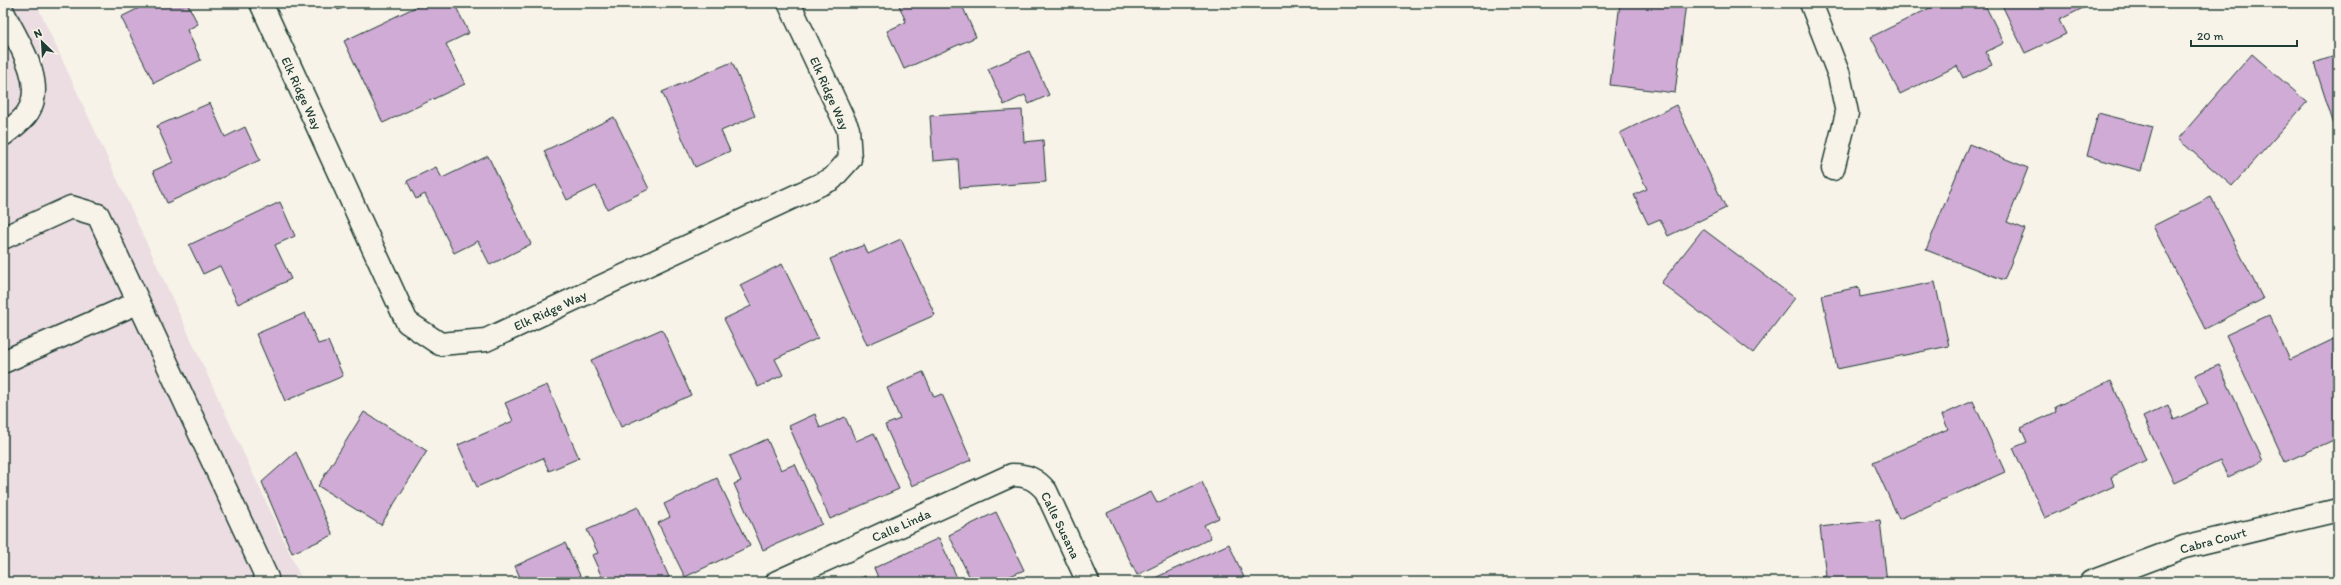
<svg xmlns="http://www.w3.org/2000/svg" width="2341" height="585" viewBox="0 0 2341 585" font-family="Itim,sans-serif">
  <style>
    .built { fill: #ebdde2 }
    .building { fill: #cfabd5; stroke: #1f3d34 }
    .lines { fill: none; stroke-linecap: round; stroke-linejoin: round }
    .minor-casing { stroke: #1f3d34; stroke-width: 25 }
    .minor { stroke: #f7f3e8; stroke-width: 22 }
    .labels { text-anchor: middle; stroke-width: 4; stroke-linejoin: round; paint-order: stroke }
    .street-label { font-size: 13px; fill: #1f3d34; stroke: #f7f3e8 }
  </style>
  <rect width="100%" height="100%" fill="#f7f3e8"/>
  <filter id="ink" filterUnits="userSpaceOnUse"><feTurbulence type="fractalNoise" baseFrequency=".025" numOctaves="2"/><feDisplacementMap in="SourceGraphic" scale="8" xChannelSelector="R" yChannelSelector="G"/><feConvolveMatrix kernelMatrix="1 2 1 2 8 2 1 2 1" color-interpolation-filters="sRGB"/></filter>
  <g filter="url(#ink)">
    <path class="built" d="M 3,3 L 36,3 L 303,582 L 3,582 Z"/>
    <g class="building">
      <path d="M 149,3 L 187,3 L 198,24 L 187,30 L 201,60 L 154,83 L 121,17 Z"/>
      <path d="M 335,3 L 354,3 L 338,10 Z"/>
      <path d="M 424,3 L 454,3 L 469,33 L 446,44 L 465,84 L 383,123 L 344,41 Z"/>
      <path d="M 898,3 L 961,3 L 976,37 L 904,69 L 887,31 L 906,22 Z"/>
      <path d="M 1620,3 L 1686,3 L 1675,93 L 1610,85 Z"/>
      <path d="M 1940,3 L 1984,3 L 2004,43 L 1986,52 L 1992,65 L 1963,78 L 1957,66 L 1900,94 L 1871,37 Z"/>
      <path d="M 2001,3 L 2093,3 L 2059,20 L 2066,34 L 2025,53 Z"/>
      <path d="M 1029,51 L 1049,95 L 1029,104 L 1025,95 L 1004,105 L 988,69 Z"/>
      <path d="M 2252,54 L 2307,102 L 2232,186 L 2178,139 Z"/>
      <path d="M 2338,55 L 2338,124 L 2334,125 L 2314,63 Z"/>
      <path d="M 732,62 L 755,116 L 721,131 L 730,151 L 695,167 L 662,92 Z"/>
      <path d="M 210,103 L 225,137 L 245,127 L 260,160 L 167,203 L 153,171 L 173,162 L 157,126 Z"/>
      <path d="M 1676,105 L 1726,208 L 1668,236 L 1660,219 L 1648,224 L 1634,195 L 1647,189 L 1620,133 Z"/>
      <path d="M 1022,110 L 1024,142 L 1043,140 L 1046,182 L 960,188 L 958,159 L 933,161 L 930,116 Z"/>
      <path d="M 2098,113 L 2153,127 L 2141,171 L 2087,156 Z"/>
      <path d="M 614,117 L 649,189 L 607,209 L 596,186 L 567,200 L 544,151 Z"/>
      <path d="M 1969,144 L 2028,168 L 2007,222 L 2025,229 L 2004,280 L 1926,250 Z"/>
      <path d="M 488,156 L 531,244 L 490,265 L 478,241 L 454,253 L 425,194 L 416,199 L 407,181 L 436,167 L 442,178 Z"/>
      <path d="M 2211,197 L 2263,299 L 2205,329 L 2153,226 Z"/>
      <path d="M 280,202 L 295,236 L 275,245 L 291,279 L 238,304 L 220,266 L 203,274 L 189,245 Z"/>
      <path d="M 1703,229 L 1795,298 L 1753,353 L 1661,283 Z"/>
      <path d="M 901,239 L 935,315 L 867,345 L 830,259 L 864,245 L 868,254 Z"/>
      <path d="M 782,264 L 818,338 L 775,359 L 783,375 L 758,387 L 724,319 L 751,306 L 740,285 Z"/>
      <path d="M 1935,282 L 1949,346 L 1837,369 L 1822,295 L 1859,287 L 1860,297 Z"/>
      <path d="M 305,313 L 318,344 L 328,341 L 343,376 L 285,401 L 256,334 Z"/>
      <path d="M 2269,315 L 2290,360 L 2338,337 L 2338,438 L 2285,462 L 2226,335 Z"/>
      <path d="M 662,329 L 691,395 L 621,427 L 591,360 Z"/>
      <path d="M 2219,365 L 2263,461 L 2228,477 L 2220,461 L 2174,483 L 2143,417 L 2168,405 L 2174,420 L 2208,404 L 2195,375 Z"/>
      <path d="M 923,372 L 934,397 L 942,394 L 971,460 L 912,486 L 885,425 L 900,419 L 887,388 Z"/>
      <path d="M 2111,381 L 2146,460 L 2111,477 L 2114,486 L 2045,518 L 2013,448 L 2027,442 L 2021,428 L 2056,412 L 2055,407 Z"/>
      <path d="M 547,385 L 579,458 L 549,471 L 543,458 L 477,487 L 458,445 L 513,421 L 505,403 Z"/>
      <path d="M 1973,401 L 2005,472 L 1899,519 L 1873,462 L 1948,429 L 1942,415 Z"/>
      <path d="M 364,412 L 427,451 L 381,525 L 318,486 Z"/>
      <path d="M 815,414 L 820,428 L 845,417 L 856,441 L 874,433 L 899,489 L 830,519 L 789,426 Z"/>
      <path d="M 767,439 L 781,470 L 795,464 L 822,524 L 763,550 L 734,484 L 741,481 L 730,456 Z"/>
      <path d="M 296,452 L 333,535 L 292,553 L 262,482 Z"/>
      <path d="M 717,478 L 750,546 L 685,577 L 658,523 L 670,517 L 664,504 Z"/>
      <path d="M 1202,482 L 1219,518 L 1204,525 L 1211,538 L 1137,575 L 1107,513 L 1151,492 L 1157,503 Z"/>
      <path d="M 638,507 L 669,577 L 658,582 L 604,582 L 592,555 L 598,553 L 587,530 Z"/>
      <path d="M 996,512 L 1024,570 L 1008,577 L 1011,582 L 972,582 L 949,535 Z"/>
      <path d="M 1880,520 L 1887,582 L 1802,582 L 1801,579 L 1826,576 L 1820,527 Z"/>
      <path d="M 939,538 L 959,582 L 880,582 L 874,568 Z"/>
      <path d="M 565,543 L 583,582 L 522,582 L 515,566 Z"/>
      <path d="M 1229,544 L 1246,582 L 1146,582 Z"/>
      <path d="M 865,576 L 868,582 L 853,582 Z"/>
    </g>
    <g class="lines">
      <defs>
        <g id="minor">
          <path d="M 261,3 L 407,322 L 440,344 L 486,340 L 832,179 L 850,159 L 848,129 L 789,3"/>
          <path d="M 1811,3 L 1839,75 L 1847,113 L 1833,169"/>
          <path d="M 3,12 C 16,39 47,82 28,112 C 23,121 10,129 3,135"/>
          <path d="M 3,238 L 71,207 L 98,215 L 267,578 L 267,582"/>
          <path d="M 3,362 L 137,303"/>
          <path d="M 777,582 L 1012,475 C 1027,475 1036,479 1046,491 L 1088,582"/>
          <path d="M 2091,582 L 2184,547 L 2338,510"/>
        </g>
      </defs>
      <use href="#minor" class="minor-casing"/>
      <use href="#minor" class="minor"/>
    </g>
  </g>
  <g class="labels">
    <g class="street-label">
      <text transform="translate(302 93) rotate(65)" y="5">Elk Ridge Way</text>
      <text transform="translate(830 93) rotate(66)" y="5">Elk Ridge Way</text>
      <text transform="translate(550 310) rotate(-25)" y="5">Elk Ridge Way</text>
      <text transform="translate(901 525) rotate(-24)" y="5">Calle Linda</text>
      <text transform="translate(1061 525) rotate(64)" y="5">Calle Susana</text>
      <text transform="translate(2213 540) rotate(-15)" y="5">Cabra Court</text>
    </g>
  </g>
  <rect width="2341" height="585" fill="none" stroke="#f7f3e8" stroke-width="16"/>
  <rect x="8" y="8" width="2325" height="569" fill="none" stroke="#1f3d34" stroke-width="1.5" filter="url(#ink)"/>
  <g transform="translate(42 42) rotate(335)" stroke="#f7f3e8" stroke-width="3" paint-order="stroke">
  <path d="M0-3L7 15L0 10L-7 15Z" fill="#1f3d34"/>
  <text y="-6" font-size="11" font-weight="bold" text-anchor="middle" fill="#1f3d34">N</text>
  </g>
  <path d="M2191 40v6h106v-6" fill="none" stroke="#1f3d34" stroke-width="2"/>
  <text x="2197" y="40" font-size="12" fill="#1f3d34" stroke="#f7f3e8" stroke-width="3" paint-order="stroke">20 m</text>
</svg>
